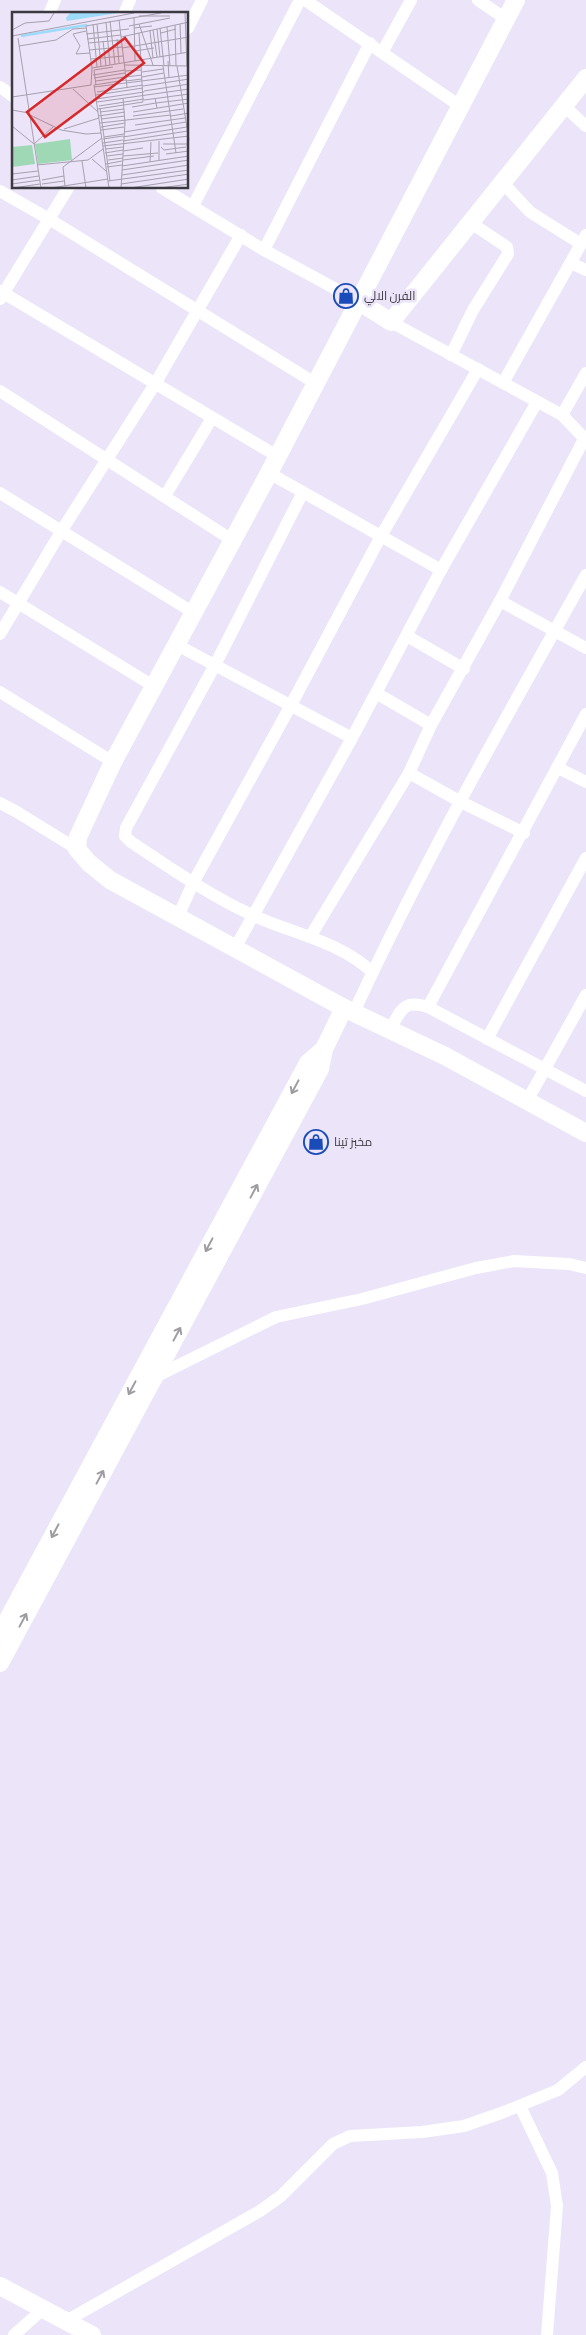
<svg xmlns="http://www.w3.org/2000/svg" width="586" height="2335" viewBox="0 0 586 2335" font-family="Literata,Cairo,serif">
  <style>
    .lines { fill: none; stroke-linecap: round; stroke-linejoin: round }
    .street { stroke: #fff; stroke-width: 12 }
    .secondary { stroke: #fff; stroke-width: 18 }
    .oneway { stroke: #9e9ca0 }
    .labels { text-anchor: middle; stroke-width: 5; stroke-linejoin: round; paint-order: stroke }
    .poi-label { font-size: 12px; fill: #3c3941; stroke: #ece4f9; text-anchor: start }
    .inset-river { fill: none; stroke: #9edafa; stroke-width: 2.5 }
    .inset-road { fill: none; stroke: #a6a0af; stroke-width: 1 }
    .view { fill: #d62828; fill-opacity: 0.15; stroke: #d62828; stroke-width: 2.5 }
    .inset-edge { fill: none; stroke: #3c3941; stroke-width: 2.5 }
  </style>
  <rect width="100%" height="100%" fill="#ece4f9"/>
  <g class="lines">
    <g class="street">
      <path d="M 305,0 L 460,106"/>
      <path d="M 478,0 L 506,19"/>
      <path d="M 49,14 L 55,0"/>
      <path d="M 124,14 L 130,0"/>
      <path d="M 188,28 L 202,0"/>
      <path d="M 383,51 L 411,0"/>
      <path d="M 0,87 L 14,97"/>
      <path d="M 564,106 L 586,126"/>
      <path d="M 503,183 L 530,212 L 581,244"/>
      <path d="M 162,188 L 264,250 L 358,301"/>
      <path d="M 0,191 L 49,219 L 315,383"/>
      <path d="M 193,206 L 300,0"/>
      <path d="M 264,250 L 370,43"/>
      <path d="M 571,263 L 586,270"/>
      <path d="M 0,291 L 277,456"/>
      <path d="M 0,299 L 68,188"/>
      <path d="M 391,322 L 562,415 L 586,440"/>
      <path d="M 451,355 L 473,310 L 508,254 L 507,247 L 471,223"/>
      <path d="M 503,383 L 586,235"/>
      <path d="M 0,391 L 232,540"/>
      <path d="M 562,415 L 586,373"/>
      <path d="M 269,473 L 441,570"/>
      <path d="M 303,492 L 215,665 L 126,828 L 125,836 L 131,842 C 170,868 209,895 252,915 C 293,934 339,941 372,972"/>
      <path d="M 0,493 L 194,613"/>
      <path d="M 165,496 L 212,418"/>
      <path d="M 0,592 L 155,687"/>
      <path d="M 500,601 L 586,648"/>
      <path d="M 0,634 L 62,530 L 155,384 L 241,235"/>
      <path d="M 407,636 L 464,669"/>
      <path d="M 177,645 L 352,738"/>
      <path d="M 0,692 L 113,762"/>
      <path d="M 376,693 L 431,725"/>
      <path d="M 558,768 L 586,782"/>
      <path d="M 409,773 L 461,802 L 524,833"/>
      <path d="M 0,803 L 17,812 L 77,849"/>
      <path d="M 177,919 L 193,883 L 291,705 L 381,536 L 478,369"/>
      <path d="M 310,937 L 409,773 L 431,725 L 500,601 L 584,439"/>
      <path d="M 234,950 L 352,738 L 441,570 L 537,402"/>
      <path d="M 428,1007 L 586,714"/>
      <path d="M 354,1012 C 423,863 505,719 586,575"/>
      <path d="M 390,1029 C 402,1010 403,999 428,1007 L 586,1091"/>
      <path d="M 487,1039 L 586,858"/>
      <path d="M 527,1101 L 586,995"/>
      <path d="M 153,1378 L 276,1317 L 362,1299 L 476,1268 L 514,1261 L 569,1264 L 586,1268"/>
      <path d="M 520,2106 L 552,2173 L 557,2206 L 547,2335"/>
      <path d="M 66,2321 L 260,2211 L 281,2196 L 333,2144 L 350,2136 L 422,2132 L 464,2126 L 504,2112 L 558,2090 L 586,2067"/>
      <path d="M 14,2335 L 43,2309"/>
    </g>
    <g class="secondary">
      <path d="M 358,301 L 391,322 L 586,78"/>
      <path d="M 344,1008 L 445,1056 L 586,1133"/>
      <path d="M 0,1634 L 308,1063 L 324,1049"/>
      <path d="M 0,1663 L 320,1069 L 324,1049 L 344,1008 L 110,880 L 89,863 L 77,849 L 78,837 L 113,762 L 269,473 L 516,0"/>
      <path d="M 0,2286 L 92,2335"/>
    </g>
  </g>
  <defs><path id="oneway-shaft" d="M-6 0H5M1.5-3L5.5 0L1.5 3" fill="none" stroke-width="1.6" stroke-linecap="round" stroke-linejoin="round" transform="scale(1.25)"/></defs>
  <g class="oneway">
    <use href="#oneway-shaft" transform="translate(295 1087) rotate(118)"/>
    <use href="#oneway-shaft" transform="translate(254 1191) rotate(-62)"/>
    <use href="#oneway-shaft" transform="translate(209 1245) rotate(118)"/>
    <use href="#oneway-shaft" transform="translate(177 1334) rotate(-62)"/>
    <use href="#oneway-shaft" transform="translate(132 1388) rotate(118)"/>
    <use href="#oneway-shaft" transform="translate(100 1477) rotate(-62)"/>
    <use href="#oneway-shaft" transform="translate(55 1531) rotate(118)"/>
    <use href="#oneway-shaft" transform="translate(23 1620) rotate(-62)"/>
  </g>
  <defs>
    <symbol id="shop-ring" viewBox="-11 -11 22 22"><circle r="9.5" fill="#ece4f9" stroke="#1a4cb9" stroke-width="1.5"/><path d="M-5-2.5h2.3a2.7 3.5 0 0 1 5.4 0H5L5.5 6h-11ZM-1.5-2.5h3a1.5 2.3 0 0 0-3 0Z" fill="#1a4cb9"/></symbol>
  </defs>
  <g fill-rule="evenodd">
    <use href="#shop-ring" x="332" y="282" width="28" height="28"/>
    <use href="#shop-ring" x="302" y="1128" width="28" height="28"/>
  </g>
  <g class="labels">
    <g class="poi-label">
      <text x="364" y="300">الفرن الالي</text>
      <text x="334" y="1146">مخبز تينا</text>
    </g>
  </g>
  <g transform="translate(12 12)">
    <rect width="176" height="176" fill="#ece4f9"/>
    <path d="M 58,127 L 60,148 L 26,152 L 23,132 ZM 20,133 L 23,152 L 0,155 L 0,135 Z" fill="#9fd8b5"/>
    <path d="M 58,1 L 106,1 L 55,9 L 54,6 Z" fill="#9edafa"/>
    <path class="inset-river" d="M 9,24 L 75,13"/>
    <path class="inset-road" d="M 173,1 L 175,54M 127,4 L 158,4M 122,5 L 123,49M 107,8 L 115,75M 98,9 L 103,52M 94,10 L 98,53M 81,12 L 85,55M 85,12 L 89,54M 127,12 L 141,53M 168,12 L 169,41M 163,13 L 164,54M 117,14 L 158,6M 155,15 L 158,54M 122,16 L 140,14M 148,16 L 152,54M 145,17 L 148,45M 0,18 L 13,11 L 37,9 L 42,1M 141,18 L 145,45M 138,19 L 141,46M 127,21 L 129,48M 149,21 L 164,17M 74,22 L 117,17M 0,24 L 122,1M 109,25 L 177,10M 6,26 L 29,176M 75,27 L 109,23M 105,27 L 107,51M 91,29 L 94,54M 76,31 L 110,28M 7,34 L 44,28 L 61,17 L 74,16M 68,34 L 61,22 L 74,19M 68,34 L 64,42 L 78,41M 110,36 L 177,25M 77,38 L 110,35M 123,39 L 142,36M 79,47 L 111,44M 156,49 L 157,66M 112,53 L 177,54M 151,54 L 164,141M 165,54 L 177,128M 80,56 L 74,14 L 149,1M 113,59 L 129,58M 130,60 L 151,57M 81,63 L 113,58M 113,65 L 130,63M 130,65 L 152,61M 82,66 L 113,61M 84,69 L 113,65M 114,69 L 130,67M 79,73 L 80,56 L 177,40M 82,73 L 97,176M 82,73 L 114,68M 84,73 L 82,58 L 101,55M 131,74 L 177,67M 82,75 L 177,63M 61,77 L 86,100M 132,79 L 177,72M 85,80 L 131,73M 84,83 L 131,76M 0,85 L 79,73M 143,86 L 144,91 L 177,87M 84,87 L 132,80M 132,88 L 177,82M 85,90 L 177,77M 87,94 L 132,87M 120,95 L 144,91 L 145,96M 88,96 L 92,125M 86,97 L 131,90 L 129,53M 0,98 L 17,101M 88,100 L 112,97M 121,100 L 177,91M 18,103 L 49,118 L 74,122 L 89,121M 87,104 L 113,100M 121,104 L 171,97M 159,104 L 177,101M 89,107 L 113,104M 88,111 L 159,103M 123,113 L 173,106M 0,114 L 22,132 L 41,115M 89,115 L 113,111M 52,117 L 87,106M 89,118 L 112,115M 112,120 L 174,110M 111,125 L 175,115M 91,127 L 111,124M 111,129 L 176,119M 91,131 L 111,128M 151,132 L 177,132M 91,134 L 177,124M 149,135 L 152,138 L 174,135M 94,137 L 111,135M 111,139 L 131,136M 93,141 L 111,138M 154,142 L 177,139M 95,144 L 111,142M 111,144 L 146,141M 80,147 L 94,159M 96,148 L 111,146M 111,148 L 142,144M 147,148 L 147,129M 70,149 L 74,176M 138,150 L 139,130M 94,152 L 110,149M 25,153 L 76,148 L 91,137M 110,154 L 177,144M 95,155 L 110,153M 110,158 L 177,148M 0,162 L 26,159M 110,163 L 177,153M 0,168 L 27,164M 30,168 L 52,164M 96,169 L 177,158M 98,169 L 92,125 L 112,122M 0,172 L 28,168M 30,172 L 52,169M 109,172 L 177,162M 53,174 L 51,155 L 90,126M 1,176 L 28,172M 39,176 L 96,167M 109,176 L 113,111 L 111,86M 118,176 L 177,167M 148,176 L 177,172"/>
    <path class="view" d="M 113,26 L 132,51 L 33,125 L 15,100 Z"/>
    <rect width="176" height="176" class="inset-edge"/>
  </g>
</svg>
